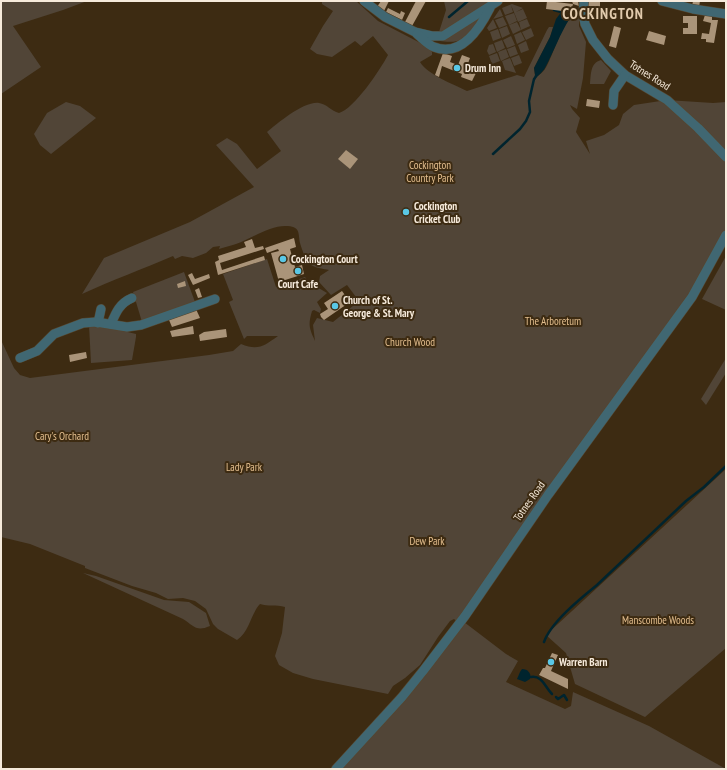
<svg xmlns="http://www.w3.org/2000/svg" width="727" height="770" viewBox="0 0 727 770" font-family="'PT Sans Narrow',sans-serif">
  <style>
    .green { fill: #514537 }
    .water { fill: #00242e }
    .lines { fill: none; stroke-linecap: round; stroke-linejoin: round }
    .stream { stroke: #00242e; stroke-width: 2.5 }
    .building { fill: #aa9479 }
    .minor-casing { stroke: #57462e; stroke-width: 10 }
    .minor { stroke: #406772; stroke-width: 9 }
    .poi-dot { fill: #5ac8e6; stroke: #3d2b12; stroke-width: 1.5 }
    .labels { text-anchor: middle; stroke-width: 4; stroke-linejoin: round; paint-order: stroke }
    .poi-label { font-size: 11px; font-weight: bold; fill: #f6eadb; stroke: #3d2b12; text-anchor: start }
    .street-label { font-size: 11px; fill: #f6eadb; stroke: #3d2b12 }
    .park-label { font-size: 11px; fill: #e3be8e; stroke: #3d2b12 }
    .district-label { font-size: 15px; font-weight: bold; letter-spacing: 1px; fill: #e1caac; stroke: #3d2b12 }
  </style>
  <rect width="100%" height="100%" fill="#3d2b12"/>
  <g class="green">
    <path d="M 1,1 L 87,1 L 63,10 L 13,26 L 41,67 L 1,94 Z"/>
    <path d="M 322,1 L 356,1 L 378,21 L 430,48 L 432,52 L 432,55 L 420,62 C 428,75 453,84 467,91 L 517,75 L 524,77 L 547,30 L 549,27 L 553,27 L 550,37 L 534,68 L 535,75 L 538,76 C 540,74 543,72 545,69 C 553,57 562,20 575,15 L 579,17 L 579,26 L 586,42 L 583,78 L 577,109 L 570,105 L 572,109 L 580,118 L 576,132 L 590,154 L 586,141 L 604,135 L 619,125 L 623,114 L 634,105 L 667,100 L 713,103 L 726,102 L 726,235 L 715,256 L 459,623 L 454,619 L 450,621 L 438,637 L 420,665 L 405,678 L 393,686 L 388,694 L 313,679 L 293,673 L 279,665 L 275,656 L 282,633 L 285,607 C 276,604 268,607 260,604 C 250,615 250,631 237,640 L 218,629 L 213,624 L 206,609 L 195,601 L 183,598 L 168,599 L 156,593 L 132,586 L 85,568 L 85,566 L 30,544 L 1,537 L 1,340 L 14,368 L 20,375 L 30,378 L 209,355 L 233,351 L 241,344 C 258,351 264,346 278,336 L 247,336 L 244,339 L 229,302 L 233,300 L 223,274 L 267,259 L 276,287 L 305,277 L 311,285 L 317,287 L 327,293 L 317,302 L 321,309 L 320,313 L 314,310 L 312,311 C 308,325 309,328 315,341 L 313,325 L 317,318 L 333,322 L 359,301 L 347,285 L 331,295 L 319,282 L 320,276 L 329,270 C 324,269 316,268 311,265 C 306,261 302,250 300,243 C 298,233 301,226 285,226 C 270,226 250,239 236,244 C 231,246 224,247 219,249 L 220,246 L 213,247 L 206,253 L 193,258 L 182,256 L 175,259 L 173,256 C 143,269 112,280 82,294 L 104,258 L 190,222 L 254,187 L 216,145 L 227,138 L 237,144 L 257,169 L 281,151 L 267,132 C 278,123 304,101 319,103 C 327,104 331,111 339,113 C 354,109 380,70 388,55 L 373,36 L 361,46 L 355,41 L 332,57 L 317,54 L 310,49 L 323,26 L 333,11 L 322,4 Z"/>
    <path d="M 444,1 L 493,1 C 486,11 473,31 464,38 C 457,43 447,42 440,41 L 439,32 L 446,10 Z"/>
    <path d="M 512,4 L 523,8 L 516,12 L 523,9 L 527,18 L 518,22 L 511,5 L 513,12 L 505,15 L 502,8 Z"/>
    <path d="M 500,9 L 503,16 L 493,19 L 497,28 L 489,31 L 487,28 Z"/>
    <path d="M 514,13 L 517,21 L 509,25 L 505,16 Z"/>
    <path d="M 503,17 L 507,25 L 499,28 L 495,20 Z"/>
    <path d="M 527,19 L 530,26 L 521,30 L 519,22 Z"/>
    <path d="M 517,22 L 521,30 L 513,34 L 509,25 Z"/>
    <path d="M 507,26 L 510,34 L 502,38 L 499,29 Z"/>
    <path d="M 531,28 L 534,36 L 526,40 L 522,32 Z"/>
    <path d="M 498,29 L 501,38 L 493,41 L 490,32 Z"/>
    <path d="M 521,32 L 525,40 L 517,44 L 514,35 Z"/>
    <path d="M 511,36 L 515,45 L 507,48 L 503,40 Z"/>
    <path d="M 502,40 L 505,48 L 497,52 L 494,43 Z"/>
    <path d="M 526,41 L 529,50 L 521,53 L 518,45 Z"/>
    <path d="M 493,44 L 496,52 L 489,55 L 487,51 L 489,45 Z"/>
    <path d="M 515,46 L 518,54 L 510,57 L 507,49 Z"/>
    <path d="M 506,49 L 509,57 L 501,61 L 498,52 Z"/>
    <path d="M 497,53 L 500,61 L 492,64 L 489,56 Z"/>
    <path d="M 519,55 L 522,63 L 514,66 L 511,58 Z"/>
    <path d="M 510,58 L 516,73 L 505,70 L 502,61 Z"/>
    <path d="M 601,60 L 611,71 L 604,84 L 590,84 C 591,75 590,63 601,60 Z"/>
    <path d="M 66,102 L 80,106 L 96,118 L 51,154 L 40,145 L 34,134 L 47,113 Z"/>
    <path d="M 726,256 L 726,310 L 702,299 Z"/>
    <path d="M 184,272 L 195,302 L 142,322 L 133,292 Z"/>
    <path d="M 89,325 L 107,327 L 136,334 L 136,337 L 132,360 L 91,363 Z"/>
    <path d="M 726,358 L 726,373 L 706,405 L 701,399 Z"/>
    <path d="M 726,469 L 726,648 L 645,717 L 575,684 L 566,653 L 546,635 Z"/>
    <path d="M 83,573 L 96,576 L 164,600 L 189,602 L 206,613 L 210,626 C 196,632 194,626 183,619 Z"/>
    <path d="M 464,622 L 506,654 L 518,661 L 506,682 L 565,709 L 571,706 L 573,692 L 649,726 L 726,769 L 339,769 L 419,682 L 439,657 Z"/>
  </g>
  <g class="water">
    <path d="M 562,11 L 570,18 C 560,34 554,51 545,68 C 543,72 538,75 535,80 L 533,79 L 535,75 L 534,68 L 550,37 L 556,19 Z"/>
    <path d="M 522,669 C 528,669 532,674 530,679 L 525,682 L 517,679 L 520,672 Z"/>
  </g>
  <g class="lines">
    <g class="stream">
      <path d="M 554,10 L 561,12"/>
      <path d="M 449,17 L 468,1"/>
      <path d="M 493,154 L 520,129 L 526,121 L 530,112 L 529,101 L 534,79"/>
      <path d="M 544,642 C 551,622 581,598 597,585 L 686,501 L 704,487 L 726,466"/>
      <path d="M 531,677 C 542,675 545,687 552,694"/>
      <path d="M 556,697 L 558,699 L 564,695 L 567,700"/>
    </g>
  </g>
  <g class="building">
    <path d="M 381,1 L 389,1 L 384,11 L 377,7 Z"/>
    <path d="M 416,1 L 426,1 L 412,26 L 405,22 Z"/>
    <path d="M 547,1 L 573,4 L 572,1 L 578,1 L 579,6 L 573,4 L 571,12 L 546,9 Z"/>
    <path d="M 588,1 L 600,1 L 600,7 L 588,6 Z"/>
    <path d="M 693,1 L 700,1 L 699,7 L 692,6 Z"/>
    <path d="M 388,8 L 400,14 L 401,11 L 405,13 L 402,20 L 386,12 Z"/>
    <path d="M 705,15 L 712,16 L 712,20 L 718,20 L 714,43 L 706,42 L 706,39 L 701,39 L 702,33 L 709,34 L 711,23 L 703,21 Z"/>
    <path d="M 683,16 L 697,16 L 697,34 L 683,34 L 683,28 L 688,28 L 688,23 L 683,23 Z"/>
    <path d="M 614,26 L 621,28 L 616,48 L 609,46 Z"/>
    <path d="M 649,31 L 666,36 L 664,45 L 646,40 Z"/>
    <path d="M 443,53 L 452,56 L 450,62 L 458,65 L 462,55 L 470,58 L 466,69 L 476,73 L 472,81 L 461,77 L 462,74 L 442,66 L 439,77 L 435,75 Z"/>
    <path d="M 587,99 L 600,101 L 599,108 L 586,106 Z"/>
    <path d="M 346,150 L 358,159 L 350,169 L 338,159 Z"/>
    <path d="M 294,238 L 296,247 L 290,249 L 295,267 L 302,265 L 304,274 L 279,282 L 271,253 L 279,251 L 278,249 L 267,253 L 265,248 Z"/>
    <path d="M 252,239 L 255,248 L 263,246 L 264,249 L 220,263 L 222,270 L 264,256 L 265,260 L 218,275 L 215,262 L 219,260 L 218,256 L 246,247 L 244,242 Z"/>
    <path d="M 192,273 L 195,279 L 209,274 L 210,278 L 193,285 L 188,275 Z"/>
    <path d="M 185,281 L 186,286 L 178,288 L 177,284 Z"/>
    <path d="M 199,288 L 202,297 L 198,298 L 195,290 Z"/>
    <path d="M 342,291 L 350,302 L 324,320 L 321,317 L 320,314 L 328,309 L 324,303 Z"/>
    <path d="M 196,309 L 200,318 L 172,327 L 169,320 Z"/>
    <path d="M 193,326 L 194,334 L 172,337 L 170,331 Z"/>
    <path d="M 226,329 L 227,337 L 200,341 L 199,335 L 204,332 Z"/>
    <path d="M 86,352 L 87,358 L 70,362 L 69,355 Z"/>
    <path d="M 552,653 L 558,655 L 551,671 L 568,679 L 568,689 L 539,675 L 543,668 L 545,668 Z"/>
  </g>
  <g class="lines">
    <defs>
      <g id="minor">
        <path d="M 364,1 L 385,17 L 415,32 L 432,36 L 443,36 L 498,1"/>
        <path d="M 584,1 L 583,14 L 585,24 L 593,40 L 608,59 L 625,75 L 667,100 L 698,128 L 726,157"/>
        <path d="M 662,1 L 693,9 L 726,14"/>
        <path d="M 417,34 C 422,38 428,45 434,47 C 461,58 480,28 490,8"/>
        <path d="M 613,105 L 614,91 L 625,75"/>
        <path d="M 98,323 L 101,309"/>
        <path d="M 111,324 C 116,312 120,303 132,298"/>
        <path d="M 20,358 L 37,351 L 54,334 L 83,323 L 96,322 L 127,327 L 141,325 L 215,299"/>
        <path d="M 336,769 L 402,697 L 423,671 L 465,616 L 548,495 L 692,297 L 726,235"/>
      </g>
    </defs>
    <use href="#minor" class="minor-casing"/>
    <use href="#minor" class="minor"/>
  </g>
  <g class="poi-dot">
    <circle cx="457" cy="68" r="4"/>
    <circle cx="406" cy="212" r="4"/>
    <circle cx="283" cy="259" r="4"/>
    <circle cx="298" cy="271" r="4"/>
    <circle cx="335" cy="306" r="4"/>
    <circle cx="551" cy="662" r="4"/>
  </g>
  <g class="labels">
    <g class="poi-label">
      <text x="465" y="72">Drum Inn</text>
      <text x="414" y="210">Cockington<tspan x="414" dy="13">Cricket Club</tspan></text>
      <text x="291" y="263">Cockington Court</text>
      <text x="298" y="288" text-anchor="middle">Court Cafe</text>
      <text x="343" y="304">Church of St.<tspan x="343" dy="13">George &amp; St. Mary</tspan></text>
      <text x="559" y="666">Warren Barn</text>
    </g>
    <g class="street-label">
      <text transform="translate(650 75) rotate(32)" y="4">Totnes Road</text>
      <text transform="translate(529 501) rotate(-55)" y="4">Totnes Road</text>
    </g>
    <g class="park-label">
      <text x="430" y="169">Cockington<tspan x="430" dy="13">Country Park</tspan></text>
      <text x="553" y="325">The Arboretum</text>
      <text x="410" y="346">Church Wood</text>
      <text x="62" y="440">Cary's Orchard</text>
      <text x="244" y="471">Lady Park</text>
      <text x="427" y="545">Dew Park</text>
      <text x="658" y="624">Manscombe Woods</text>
    </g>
    <g class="district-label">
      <text x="603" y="19">COCKINGTON</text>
    </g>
  </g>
  <rect width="727" height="770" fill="none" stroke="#f6eadb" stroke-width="4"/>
</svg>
